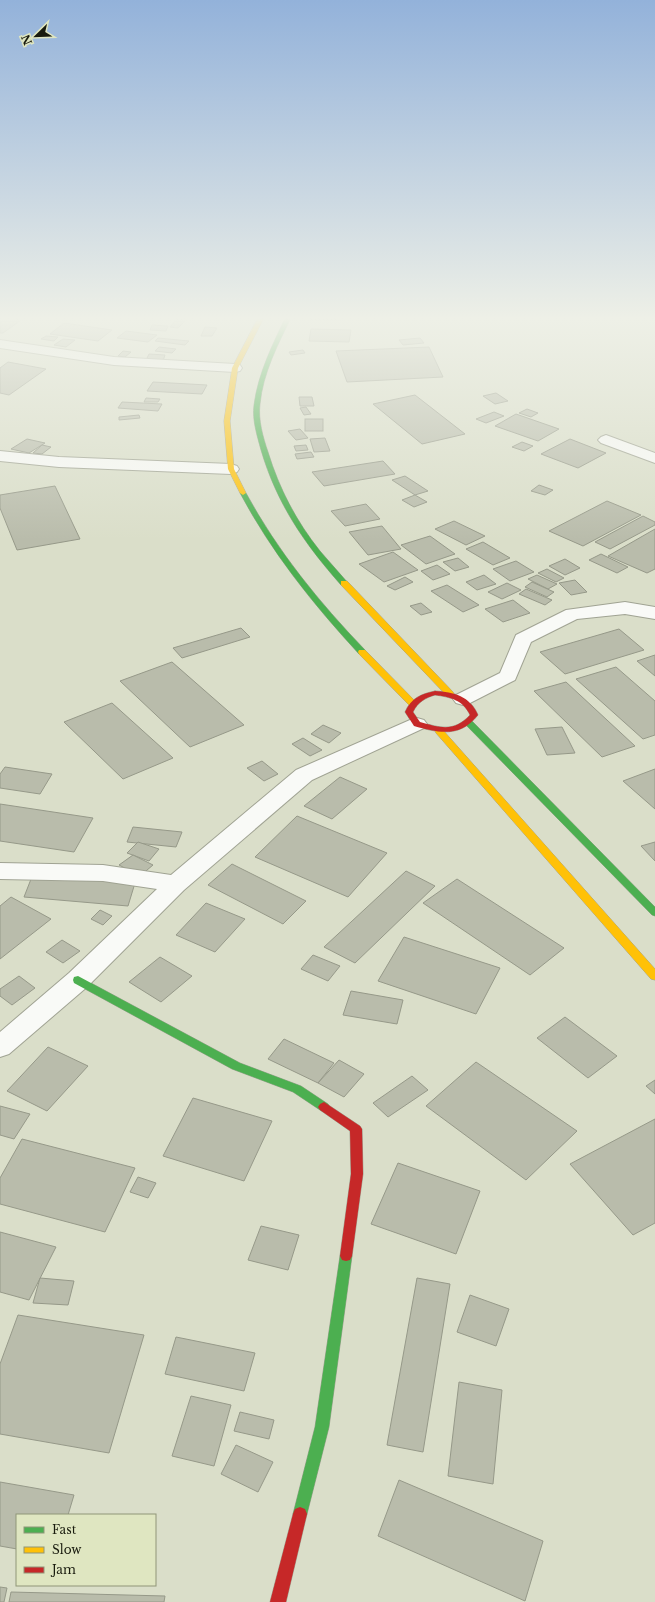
<svg xmlns="http://www.w3.org/2000/svg" width="655" height="1602" viewBox="0 0 655 1602" font-family="'Libre Baskerville',serif">
  <style>
    .building { fill: #b9bcab; stroke: #969989 }
    .lines { fill: none; stroke-linecap: round; stroke-linejoin: round }
    .street-casing { stroke: #a0a393; stroke-width: 2 }
    .fast-casing { stroke: #a0a393; stroke-width: 1 }
    .slow-casing { stroke: #a0a393; stroke-width: 1 }
    .jam-casing { stroke: #a0a393; stroke-width: 1 }
    .street { fill: #f9faf7; fill-rule: evenodd }
    .fast { fill: #4caf50; fill-rule: evenodd }
    .slow { fill: #ffc107; fill-rule: evenodd }
    .jam { fill: #c62828; fill-rule: evenodd }
  </style>
  <rect width="100%" height="100%" fill="#dadec9"/>
  <g class="building">
    <path d="M 177,316 L 198,316 L 195,319 L 176,318 Z"/>
    <path d="M 305,316 L 343,316 L 342,320 L 304,319 Z"/>
    <path d="M 0,317 L 21,320 L 3,333 L 0,333 Z"/>
    <path d="M 177,319 L 186,320 L 178,328 L 170,327 Z"/>
    <path d="M 64,323 L 112,330 L 98,341 L 50,334 Z"/>
    <path d="M 152,325 L 168,326 L 166,331 L 150,330 Z"/>
    <path d="M 205,327 L 217,328 L 212,336 L 201,336 Z"/>
    <path d="M 311,329 L 351,330 L 349,342 L 309,341 Z"/>
    <path d="M 126,331 L 157,335 L 148,342 L 117,338 Z"/>
    <path d="M 46,336 L 58,337 L 54,341 L 41,339 Z"/>
    <path d="M 158,338 L 189,341 L 185,345 L 155,341 Z"/>
    <path d="M 420,338 L 424,343 L 403,345 L 399,340 Z"/>
    <path d="M 63,339 L 75,340 L 66,347 L 54,345 Z"/>
    <path d="M 159,347 L 176,349 L 172,353 L 155,351 Z"/>
    <path d="M 429,347 L 443,377 L 347,382 L 336,351 Z"/>
    <path d="M 303,350 L 305,353 L 291,355 L 289,352 Z"/>
    <path d="M 123,351 L 131,352 L 125,357 L 118,356 Z"/>
    <path d="M 149,354 L 165,355 L 163,361 L 146,360 Z"/>
    <path d="M 8,362 L 46,369 L 9,395 L 0,393 L 0,368 Z"/>
    <path d="M 153,382 L 207,385 L 202,394 L 147,391 Z"/>
    <path d="M 496,393 L 508,401 L 495,404 L 483,396 Z"/>
    <path d="M 415,395 L 465,434 L 422,444 L 373,404 Z"/>
    <path d="M 299,397 L 312,397 L 314,406 L 300,406 Z"/>
    <path d="M 146,398 L 160,399 L 158,402 L 144,402 Z"/>
    <path d="M 122,402 L 162,404 L 158,411 L 118,408 Z"/>
    <path d="M 306,407 L 311,414 L 304,415 L 300,408 Z"/>
    <path d="M 527,409 L 538,413 L 531,417 L 519,413 Z"/>
    <path d="M 494,412 L 504,416 L 486,423 L 476,419 Z"/>
    <path d="M 516,414 L 559,429 L 538,441 L 495,426 Z"/>
    <path d="M 139,415 L 140,418 L 119,420 L 119,417 Z"/>
    <rect x="305" y="419" width="18" height="12"/>
    <path d="M 300,429 L 308,438 L 296,440 L 288,431 Z"/>
    <path d="M 325,438 L 330,451 L 314,452 L 310,439 Z"/>
    <path d="M 27,439 L 45,443 L 29,453 L 11,449 Z"/>
    <path d="M 570,439 L 606,453 L 578,468 L 541,454 Z"/>
    <path d="M 522,442 L 533,446 L 524,451 L 512,447 Z"/>
    <path d="M 42,445 L 51,447 L 42,454 L 33,453 Z"/>
    <path d="M 306,445 L 308,450 L 296,451 L 294,446 Z"/>
    <path d="M 311,452 L 314,457 L 297,459 L 295,454 Z"/>
    <path d="M 383,461 L 395,474 L 324,486 L 312,472 Z"/>
    <path d="M 405,476 L 428,491 L 415,495 L 392,480 Z"/>
    <path d="M 539,485 L 553,490 L 545,495 L 531,491 Z"/>
    <path d="M 55,486 L 80,539 L 17,550 L 0,508 L 0,495 Z"/>
    <path d="M 415,495 L 427,502 L 414,507 L 402,500 Z"/>
    <path d="M 607,501 L 641,515 L 583,546 L 549,531 Z"/>
    <path d="M 366,504 L 380,519 L 345,526 L 331,511 Z"/>
    <path d="M 643,516 L 655,522 L 655,525 L 610,549 L 595,542 Z"/>
    <path d="M 454,521 L 485,536 L 466,545 L 435,529 Z"/>
    <path d="M 382,526 L 401,549 L 368,555 L 349,532 Z"/>
    <path d="M 655,529 L 655,569 L 647,573 L 608,556 Z"/>
    <path d="M 430,536 L 455,554 L 426,564 L 401,545 Z"/>
    <path d="M 483,542 L 510,558 L 493,565 L 466,549 Z"/>
    <path d="M 393,552 L 418,570 L 384,582 L 359,564 Z"/>
    <path d="M 601,554 L 628,567 L 617,573 L 589,560 Z"/>
    <path d="M 458,558 L 469,567 L 455,571 L 443,562 Z"/>
    <path d="M 565,559 L 580,568 L 565,575 L 549,566 Z"/>
    <path d="M 516,561 L 534,572 L 510,581 L 493,569 Z"/>
    <path d="M 437,565 L 450,574 L 433,580 L 421,571 Z"/>
    <path d="M 547,569 L 564,578 L 556,582 L 538,573 Z"/>
    <path d="M 484,575 L 496,584 L 477,590 L 466,582 Z"/>
    <path d="M 537,575 L 557,584 L 548,589 L 528,579 Z"/>
    <path d="M 405,577 L 413,582 L 395,590 L 387,586 Z"/>
    <path d="M 575,580 L 587,592 L 571,595 L 559,583 Z"/>
    <path d="M 532,582 L 554,592 L 547,597 L 525,587 Z"/>
    <path d="M 507,583 L 521,590 L 502,599 L 488,592 Z"/>
    <path d="M 447,585 L 479,605 L 463,612 L 431,591 Z"/>
    <path d="M 526,589 L 552,600 L 545,605 L 519,594 Z"/>
    <path d="M 513,600 L 530,613 L 503,622 L 485,609 Z"/>
    <path d="M 421,603 L 432,612 L 421,615 L 410,606 Z"/>
    <path d="M 241,628 L 250,637 L 182,658 L 173,648 Z"/>
    <path d="M 619,629 L 644,650 L 565,674 L 540,652 Z"/>
    <path d="M 655,655 L 655,676 L 637,661 Z"/>
    <path d="M 172,662 L 244,725 L 190,747 L 120,681 Z"/>
    <path d="M 616,667 L 655,701 L 655,735 L 643,739 L 576,679 Z"/>
    <path d="M 566,682 L 635,746 L 602,757 L 534,691 Z"/>
    <path d="M 112,703 L 173,758 L 123,779 L 64,722 Z"/>
    <path d="M 323,725 L 341,733 L 329,743 L 311,734 Z"/>
    <path d="M 562,727 L 575,753 L 547,755 L 535,729 Z"/>
    <path d="M 303,738 L 322,750 L 310,756 L 292,744 Z"/>
    <path d="M 262,761 L 278,774 L 264,781 L 247,768 Z"/>
    <path d="M 5,767 L 52,774 L 40,794 L 0,788 L 0,774 Z"/>
    <path d="M 655,769 L 655,809 L 623,781 Z"/>
    <path d="M 340,777 L 367,789 L 332,819 L 304,806 Z"/>
    <path d="M 0,804 L 93,818 L 74,852 L 0,841 Z"/>
    <path d="M 297,816 L 387,853 L 348,897 L 255,857 Z"/>
    <path d="M 133,827 L 182,832 L 176,847 L 127,842 Z"/>
    <path d="M 138,842 L 159,849 L 149,861 L 127,853 Z"/>
    <path d="M 655,842 L 655,861 L 641,846 Z"/>
    <path d="M 133,855 L 153,865 L 140,876 L 119,865 Z"/>
    <path d="M 232,864 L 306,901 L 283,924 L 208,885 Z"/>
    <path d="M 406,871 L 435,886 L 355,963 L 324,947 Z"/>
    <path d="M 33,874 L 135,883 L 128,906 L 24,897 Z"/>
    <path d="M 457,879 L 564,948 L 530,975 L 423,903 Z"/>
    <path d="M 11,897 L 51,919 L 0,959 L 0,906 Z"/>
    <path d="M 206,903 L 245,919 L 215,952 L 176,935 Z"/>
    <path d="M 100,910 L 112,916 L 103,925 L 91,919 Z"/>
    <path d="M 404,937 L 500,968 L 476,1014 L 378,981 Z"/>
    <path d="M 62,940 L 80,951 L 63,963 L 46,952 Z"/>
    <path d="M 313,955 L 340,966 L 328,981 L 301,969 Z"/>
    <path d="M 160,957 L 192,976 L 161,1002 L 129,982 Z"/>
    <path d="M 19,976 L 35,988 L 12,1005 L 0,996 L 0,989 Z"/>
    <path d="M 351,991 L 403,1000 L 397,1024 L 343,1015 Z"/>
    <path d="M 565,1017 L 617,1056 L 588,1078 L 537,1038 Z"/>
    <path d="M 284,1039 L 334,1063 L 318,1083 L 268,1059 Z"/>
    <path d="M 48,1047 L 88,1066 L 47,1111 L 7,1091 Z"/>
    <path d="M 339,1060 L 364,1074 L 344,1097 L 318,1083 Z"/>
    <path d="M 476,1062 L 577,1131 L 526,1180 L 426,1106 Z"/>
    <path d="M 412,1076 L 428,1090 L 388,1117 L 373,1103 Z"/>
    <path d="M 655,1080 L 655,1094 L 646,1086 Z"/>
    <path d="M 193,1098 L 272,1121 L 244,1181 L 163,1156 Z"/>
    <path d="M 0,1106 L 30,1114 L 14,1139 L 0,1135 Z"/>
    <path d="M 655,1119 L 655,1223 L 633,1235 L 570,1164 Z"/>
    <path d="M 22,1139 L 135,1168 L 105,1232 L 0,1204 L 0,1178 Z"/>
    <path d="M 398,1163 L 480,1191 L 456,1254 L 371,1224 Z"/>
    <path d="M 138,1177 L 156,1183 L 148,1198 L 130,1192 Z"/>
    <path d="M 261,1226 L 299,1235 L 288,1270 L 248,1260 Z"/>
    <path d="M 0,1232 L 56,1247 L 29,1300 L 0,1292 Z"/>
    <path d="M 40,1278 L 74,1281 L 68,1305 L 33,1303 Z"/>
    <path d="M 417,1278 L 450,1284 L 423,1452 L 387,1445 Z"/>
    <path d="M 470,1295 L 509,1309 L 496,1346 L 457,1332 Z"/>
    <path d="M 18,1315 L 144,1335 L 109,1453 L 0,1434 L 0,1364 Z"/>
    <path d="M 176,1337 L 255,1353 L 244,1391 L 165,1374 Z"/>
    <path d="M 459,1382 L 502,1390 L 493,1484 L 448,1476 Z"/>
    <path d="M 191,1396 L 231,1405 L 214,1466 L 172,1456 Z"/>
    <path d="M 240,1412 L 274,1420 L 269,1439 L 234,1431 Z"/>
    <path d="M 236,1445 L 273,1462 L 258,1492 L 221,1474 Z"/>
    <path d="M 399,1480 L 543,1541 L 525,1601 L 378,1536 Z"/>
    <path d="M 0,1482 L 74,1495 L 68,1515 L 17,1515 L 17,1549 L 0,1546 Z"/>
    <path d="M 0,1587 L 7,1588 L 4,1602 L 0,1602 Z"/>
    <path d="M 11,1592 L 165,1596 L 164,1602 L 9,1602 Z"/>
  </g>
  <g class="lines">
    <defs>
      <g id="street">
        <path d="M 0,340 L 114,357 L 235,364 L 240,365 L 242,368 L 240,371 L 235,372 L 114,365 L 0,348 Z"/>
        <path d="M 606,435 L 655,453 L 655,463 L 601,443 L 598,440 L 601,437 Z"/>
        <path d="M 0,451 L 59,457 L 231,464 L 237,466 L 239,469 L 237,472 L 231,474 L 59,467 L 0,461 Z"/>
        <path d="M 625,602 L 655,607 L 655,619 L 625,614 L 577,619 L 531,642 L 515,680 L 470,703 L 463,705 L 456,703 L 453,699 L 456,695 L 500,673 L 516,635 L 566,610 Z"/>
        <path d="M 417,718 L 424,720 L 427,724 L 424,728 L 312,780 L 184,890 L 87,987 L 9,1054 L 0,1057 L 0,1032 L 69,973 L 157,889 L 103,881 L 0,879 L 0,863 L 103,865 L 171,875 L 296,770 L 410,720 Z"/>
      </g>
      <g id="fast">
        <path d="M 286,316 L 292,316 C 278,344 263,373 260,404 C 258,420 263,437 268,452 C 279,488 296,521 320,551 C 329,562 339,572 348,583 L 344,585 L 341,585 C 304,543 277,504 261,450 C 257,435 252,420 254,405 C 258,373 273,344 286,316 Z"/>
        <path d="M 243,491 L 246,493 C 278,552 319,602 365,650 L 366,652 L 365,654 L 359,654 C 313,604 272,553 240,493 Z"/>
        <path d="M 469,720 L 472,721 L 655,907 L 655,916 L 652,915 L 466,725 L 465,723 L 466,721 Z"/>
        <path d="M 78,976 L 240,1063 L 301,1086 L 328,1104 L 330,1107 L 328,1110 L 324,1112 L 320,1110 L 293,1092 L 232,1069 L 74,983 L 73,980 L 74,977 Z"/>
        <path d="M 346,1251 L 350,1252 L 352,1256 L 329,1427 L 307,1514 L 305,1519 L 300,1521 L 295,1519 L 293,1514 L 315,1427 L 340,1256 L 342,1252 Z"/>
      </g>
      <g id="slow">
        <path d="M 259,316 L 265,316 L 238,368 L 230,421 L 234,469 L 246,493 L 243,495 L 240,493 L 228,469 L 224,421 L 232,368 Z"/>
        <path d="M 341,581 L 347,581 L 453,692 L 454,694 L 453,696 L 447,696 L 341,585 Z"/>
        <path d="M 359,650 L 365,650 L 415,701 L 416,703 L 415,705 L 409,705 L 359,654 L 358,652 Z"/>
        <path d="M 439,728 L 442,729 L 655,969 L 655,980 L 651,979 L 436,733 L 435,731 L 436,729 Z"/>
      </g>
      <g id="jam">
        <path d="M 435,691 C 454,692 470,696 478,715 C 460,738 439,733 414,726 L 405,712 C 411,698 421,694 435,691 ZM 435,695 C 450,697 463,700 470,715 C 454,732 441,728 420,722 L 413,712 C 418,702 425,698 435,695 Z"/>
        <path d="M 324,1102 L 360,1126 L 362,1129 L 363,1174 L 352,1256 L 350,1260 L 346,1261 L 342,1260 L 340,1256 L 351,1174 L 350,1131 L 320,1110 L 318,1107 L 320,1104 Z"/>
        <path d="M 300,1507 L 305,1509 L 307,1514 L 286,1602 L 270,1602 L 293,1514 L 295,1509 Z"/>
      </g>
    </defs>
    <use href="#street" class="street-casing"/>
    <use href="#fast" class="fast-casing"/>
    <use href="#slow" class="slow-casing"/>
    <use href="#jam" class="jam-casing"/>
    <use href="#street" class="street"/>
    <use href="#fast" class="fast"/>
    <use href="#slow" class="slow"/>
    <use href="#jam" class="jam"/>
  </g>
  <linearGradient id="sky" x2="0" y2="1"><stop stop-color="#93b2da"/><stop offset="0.59" stop-color="#eef0e7"/><stop offset="1" stop-color="#eef0e7" stop-opacity="0"/></linearGradient>
  <rect width="655" height="540" fill="url(#sky)"/>
  <rect x="16" y="1514" width="140" height="72" fill="#dfe6c1" stroke="#909579"/>
  <rect x="24" y="1527" width="20" height="6" fill="#4caf50" stroke="#909579"/>
  <text x="52" y="1534" font-size="12" fill="#191b0e">Fast</text>
  <rect x="24" y="1547" width="20" height="6" fill="#ffc107" stroke="#909579"/>
  <text x="52" y="1554" font-size="12" fill="#191b0e">Slow</text>
  <rect x="24" y="1567" width="20" height="6" fill="#c62828" stroke="#909579"/>
  <text x="52" y="1574" font-size="12" fill="#191b0e">Jam</text>
  <g transform="translate(36 36) rotate(247)" stroke="#dfe6c1" stroke-width="3" paint-order="stroke">
  <path d="M0-3L7 15L0 10L-7 15Z" fill="#191b0e"/>
  <text y="-6" font-size="11" font-weight="bold" text-anchor="middle" fill="#191b0e">N</text>
  </g>
</svg>
